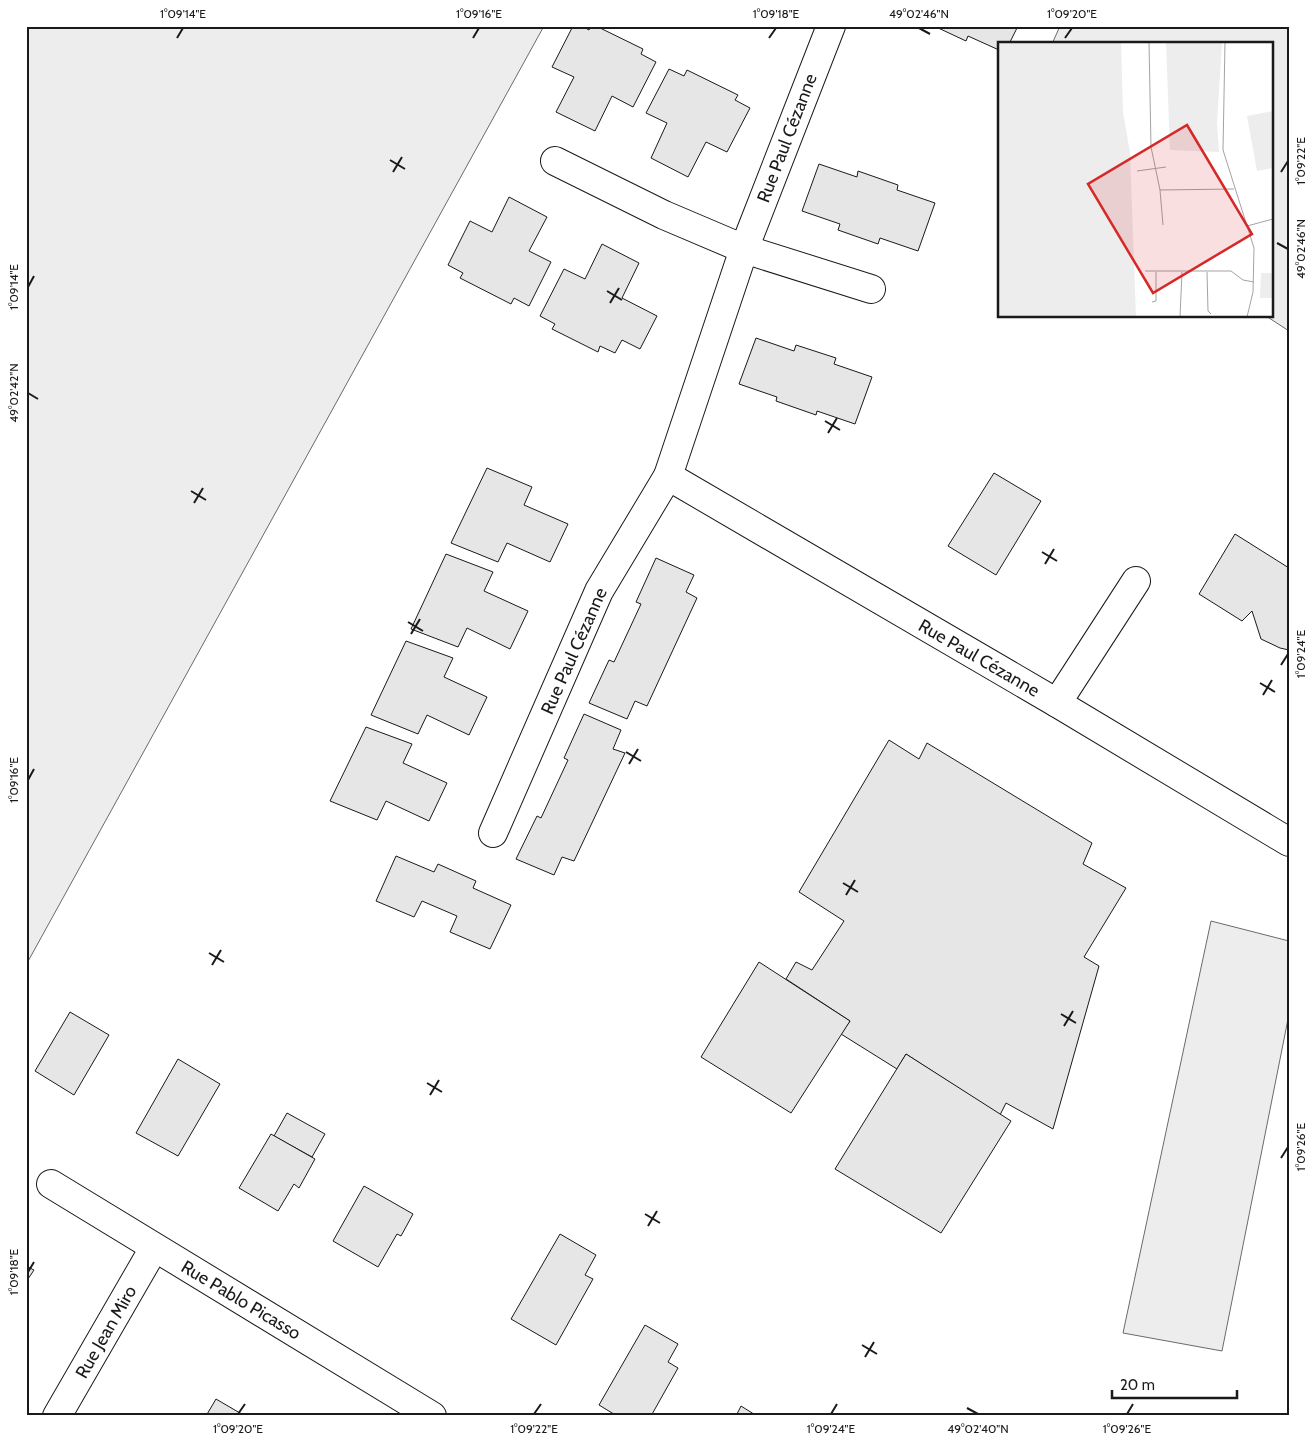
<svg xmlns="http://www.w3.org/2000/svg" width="1315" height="1442" viewBox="0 0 1315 1442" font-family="Cabin,sans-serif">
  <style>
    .built { fill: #ededed; stroke: #6a6a6a }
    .building { fill: #e6e6e6; stroke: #1a1a1a }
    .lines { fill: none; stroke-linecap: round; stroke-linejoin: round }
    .street-casing { stroke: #1a1a1a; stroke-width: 30 }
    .street { stroke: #fff; stroke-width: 28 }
    .ticks { fill: none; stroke: #1a1a1a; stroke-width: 2 }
    .labels { text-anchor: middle; stroke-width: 4; stroke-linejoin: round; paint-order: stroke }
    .street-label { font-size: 18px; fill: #1a1a1a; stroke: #fff }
    .inset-road { fill: none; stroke: #a3a3a3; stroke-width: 1 }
    .view { fill: #d62828; fill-opacity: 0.15; stroke: #d62828; stroke-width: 2.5 }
    .inset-edge { fill: none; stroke: #1a1a1a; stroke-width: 2.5 }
    .neatline { fill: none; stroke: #1a1a1a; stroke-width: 2 }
    .ticks-label { font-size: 12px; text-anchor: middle; fill: #1a1a1a }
  </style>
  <rect width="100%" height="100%" fill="#fff"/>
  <g class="built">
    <path d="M 26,26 L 544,26 L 26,965 Z"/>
    <path d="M 1060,26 L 1289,26 L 1289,331 L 1266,316 L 1271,316 L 1271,44 L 1052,44 Z"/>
    <path d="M 1211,921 L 1289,941 L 1289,1014 L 1222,1351 L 1123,1333 Z"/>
  </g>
  <g class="building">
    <path d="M 573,26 L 582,26 L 589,30 L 591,26 L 596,26 L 643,49 L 641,54 L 656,62 L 633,107 L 612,96 L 595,131 L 556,112 L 574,77 L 552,67 Z"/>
    <path d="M 934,26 L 1018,26 L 1009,44 L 999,44 L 999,50 L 968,36 L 966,41 Z"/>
    <path d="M 669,69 L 684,76 L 687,70 L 738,95 L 735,100 L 750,108 L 727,152 L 706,142 L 688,177 L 651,158 L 667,123 L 646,113 Z"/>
    <path d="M 819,164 L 857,177 L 858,171 L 898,185 L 897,190 L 935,203 L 918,251 L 880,238 L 878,244 L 838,230 L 840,224 L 802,211 Z"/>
    <path d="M 509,197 L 547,217 L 529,251 L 551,262 L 529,306 L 514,298 L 511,304 L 460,278 L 463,273 L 448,265 L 470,221 L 492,232 Z"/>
    <path d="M 602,244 L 639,263 L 622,298 L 657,316 L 640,349 L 622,340 L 615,353 L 600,346 L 598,352 L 552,329 L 555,324 L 540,316 L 564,269 L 585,279 Z"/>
    <path d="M 756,338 L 794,351 L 796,345 L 836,358 L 834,364 L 872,377 L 855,424 L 817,411 L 816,415 L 776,401 L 777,397 L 739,384 Z"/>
    <path d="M 487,468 L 532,487 L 524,505 L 568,524 L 550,562 L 507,543 L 498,562 L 451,543 Z"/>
    <path d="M 994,473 L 1041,501 L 996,575 L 948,546 Z"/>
    <path d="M 1235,534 L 1289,568 L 1289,650 L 1280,648 L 1261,639 L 1252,611 L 1242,621 L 1199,594 Z"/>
    <path d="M 446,554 L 493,572 L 484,591 L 528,611 L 510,649 L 467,628 L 458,647 L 411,629 Z"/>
    <path d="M 656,558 L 694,575 L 686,592 L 697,598 L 647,706 L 635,701 L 627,719 L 589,703 L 609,660 L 614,662 L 641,604 L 636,602 Z"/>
    <path d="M 406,641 L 453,658 L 444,677 L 487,697 L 469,735 L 427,715 L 418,734 L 371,715 Z"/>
    <path d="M 584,714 L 621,730 L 613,749 L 625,753 L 574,861 L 562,857 L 554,875 L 516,859 L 537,816 L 541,818 L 568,760 L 564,758 Z"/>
    <path d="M 366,727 L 412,744 L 403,763 L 447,783 L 429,821 L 386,801 L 377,820 L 330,801 Z"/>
    <path d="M 889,740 L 919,759 L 927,743 L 1092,843 L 1083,864 L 1126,888 L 1084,957 L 1099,966 L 1053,1129 L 1006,1103 L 1000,1115 L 906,1054 L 897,1069 L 841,1034 L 850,1021 L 786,979 L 796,962 L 812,970 L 844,921 L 799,892 Z"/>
    <path d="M 396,856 L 434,872 L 438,864 L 476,881 L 473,888 L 511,905 L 490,949 L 450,932 L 457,916 L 422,901 L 414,917 L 376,901 Z"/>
    <path d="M 759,962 L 850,1021 L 791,1113 L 701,1057 Z"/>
    <path d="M 70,1012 L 109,1035 L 74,1095 L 35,1071 Z"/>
    <path d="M 906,1054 L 1011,1121 L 941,1233 L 835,1169 Z"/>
    <path d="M 178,1059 L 220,1084 L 178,1156 L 136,1133 Z"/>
    <path d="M 287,1113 L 325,1134 L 312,1157 L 274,1136 Z"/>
    <path d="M 271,1134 L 315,1159 L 299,1188 L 294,1184 L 278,1211 L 239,1188 Z"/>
    <path d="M 364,1186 L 413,1214 L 401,1236 L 397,1234 L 378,1267 L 333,1241 Z"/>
    <path d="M 560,1234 L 596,1255 L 585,1275 L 593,1279 L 556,1345 L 511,1319 Z"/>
    <path d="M 26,1266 L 34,1270 L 26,1282 Z"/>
    <path d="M 645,1325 L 678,1344 L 668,1362 L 678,1368 L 651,1416 L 617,1416 L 599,1405 Z"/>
    <path d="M 216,1399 L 245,1416 L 206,1416 Z"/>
    <path d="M 741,1406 L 757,1416 L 736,1416 Z"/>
  </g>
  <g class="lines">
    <defs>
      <g id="street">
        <path d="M 555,161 L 664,215 L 744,249 L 871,289"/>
        <path d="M 668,476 L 744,249 L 831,26"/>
        <path d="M 1057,703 L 1136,581"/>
        <path d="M 493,833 L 599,591 L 668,476 L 1057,703 L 1289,842"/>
        <path d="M 51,1184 L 432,1416"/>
        <path d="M 57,1416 L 154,1248"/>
      </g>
    </defs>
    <use href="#street" class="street-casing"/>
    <use href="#street" class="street"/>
  </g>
  <path class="ticks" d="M 919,28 L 930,34M 177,38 L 183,28M 473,38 L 479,28M 769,38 L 776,28M 1065,38 L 1072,28M 390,160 L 405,169M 393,172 L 402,157M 1281,172 L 1288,161M 1277,243 L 1288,249M 28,287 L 34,276M 607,291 L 622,300M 610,303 L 619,288M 28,393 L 38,399M 825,421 L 840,430M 828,433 L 837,418M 191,491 L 206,500M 194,503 L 203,488M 1042,552 L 1057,561M 1045,564 L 1054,549M 408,622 L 423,631M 411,634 L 420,619M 1281,665 L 1288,654M 1260,683 L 1275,692M 1263,695 L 1272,680M 626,752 L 641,761M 629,764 L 638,749M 28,780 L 34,769M 843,883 L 858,892M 846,895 L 855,880M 209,953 L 224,962M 212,965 L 221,950M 1061,1014 L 1076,1023M 1064,1026 L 1073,1011M 427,1083 L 442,1092M 430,1095 L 439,1080M 1281,1158 L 1288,1147M 645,1214 L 660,1223M 648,1226 L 657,1211M 28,1272 L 34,1262M 862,1345 L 877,1354M 865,1357 L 874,1342M 967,1408 L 978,1414M 238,1414 L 245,1404M 534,1414 L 541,1404M 831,1414 L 837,1404M 1127,1414 L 1133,1404"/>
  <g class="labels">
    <g class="street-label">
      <text transform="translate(787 138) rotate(-69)" y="6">Rue Paul Cézanne</text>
      <text transform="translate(574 651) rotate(-66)" y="6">Rue Paul Cézanne</text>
      <text transform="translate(979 658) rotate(30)" y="6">Rue Paul Cézanne</text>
      <text transform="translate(241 1300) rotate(31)" y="6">Rue Pablo Picasso</text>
      <text transform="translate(106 1332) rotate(-60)" y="6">Rue Jean Miro</text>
    </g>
  </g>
  <g transform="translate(998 42)">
    <rect width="275" height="275" fill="#fff"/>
    <path d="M 0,0 L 123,0 L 125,70 L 132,111 L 138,275 L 0,275 ZM 168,0 L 224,0 L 219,81 L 221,110 L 172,108 ZM 275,69 L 275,126 L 259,129 L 249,74 ZM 263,231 L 275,231 L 275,256 L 262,256 Z" fill="#ededed"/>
    <path class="inset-road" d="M 151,0 L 153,105 L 162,148M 227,0 L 225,108 L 256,206 L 255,250 L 249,275M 139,129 L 168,125M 165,183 L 162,148 L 236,147M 249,184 L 275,177M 147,229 L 233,229 L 245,238 L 256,240M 209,230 L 210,269 L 213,272M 154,260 L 158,259 L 158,230M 182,275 L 184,230"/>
    <path class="view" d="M 189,83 L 254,192 L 155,251 L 90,142 Z"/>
    <rect width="275" height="275" class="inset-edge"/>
  </g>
  <rect width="1315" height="1442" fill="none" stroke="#ffffff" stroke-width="55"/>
  <path d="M1112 1390v8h125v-8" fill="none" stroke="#1a1a1a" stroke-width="2.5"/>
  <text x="1120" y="1390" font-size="15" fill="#1a1a1a" stroke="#ffffff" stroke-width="4" paint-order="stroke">20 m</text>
  <rect x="28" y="28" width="1260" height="1386" class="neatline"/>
  <g class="ticks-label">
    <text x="183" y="18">1°09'14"E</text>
    <text x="479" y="18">1°09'16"E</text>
    <text x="776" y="18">1°09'18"E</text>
    <text x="919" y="18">49°02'46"N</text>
    <text x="1072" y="18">1°09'20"E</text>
    <text transform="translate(1301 161) rotate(-90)" y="4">1°09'22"E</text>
    <text transform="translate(1301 249) rotate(-90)" y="4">49°02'46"N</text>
    <text transform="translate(14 287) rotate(-90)" y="4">1°09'14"E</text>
    <text transform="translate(14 393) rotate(-90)" y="4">49°02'42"N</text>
    <text transform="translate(1301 654) rotate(-90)" y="4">1°09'24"E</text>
    <text transform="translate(14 780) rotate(-90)" y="4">1°09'16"E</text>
    <text transform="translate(1301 1147) rotate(-90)" y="4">1°09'26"E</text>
    <text transform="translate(14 1272) rotate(-90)" y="4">1°09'18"E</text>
    <text x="238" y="1433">1°09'20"E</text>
    <text x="534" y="1433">1°09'22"E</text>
    <text x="831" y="1433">1°09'24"E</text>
    <text x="978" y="1433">49°02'40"N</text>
    <text x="1127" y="1433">1°09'26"E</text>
  </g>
</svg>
